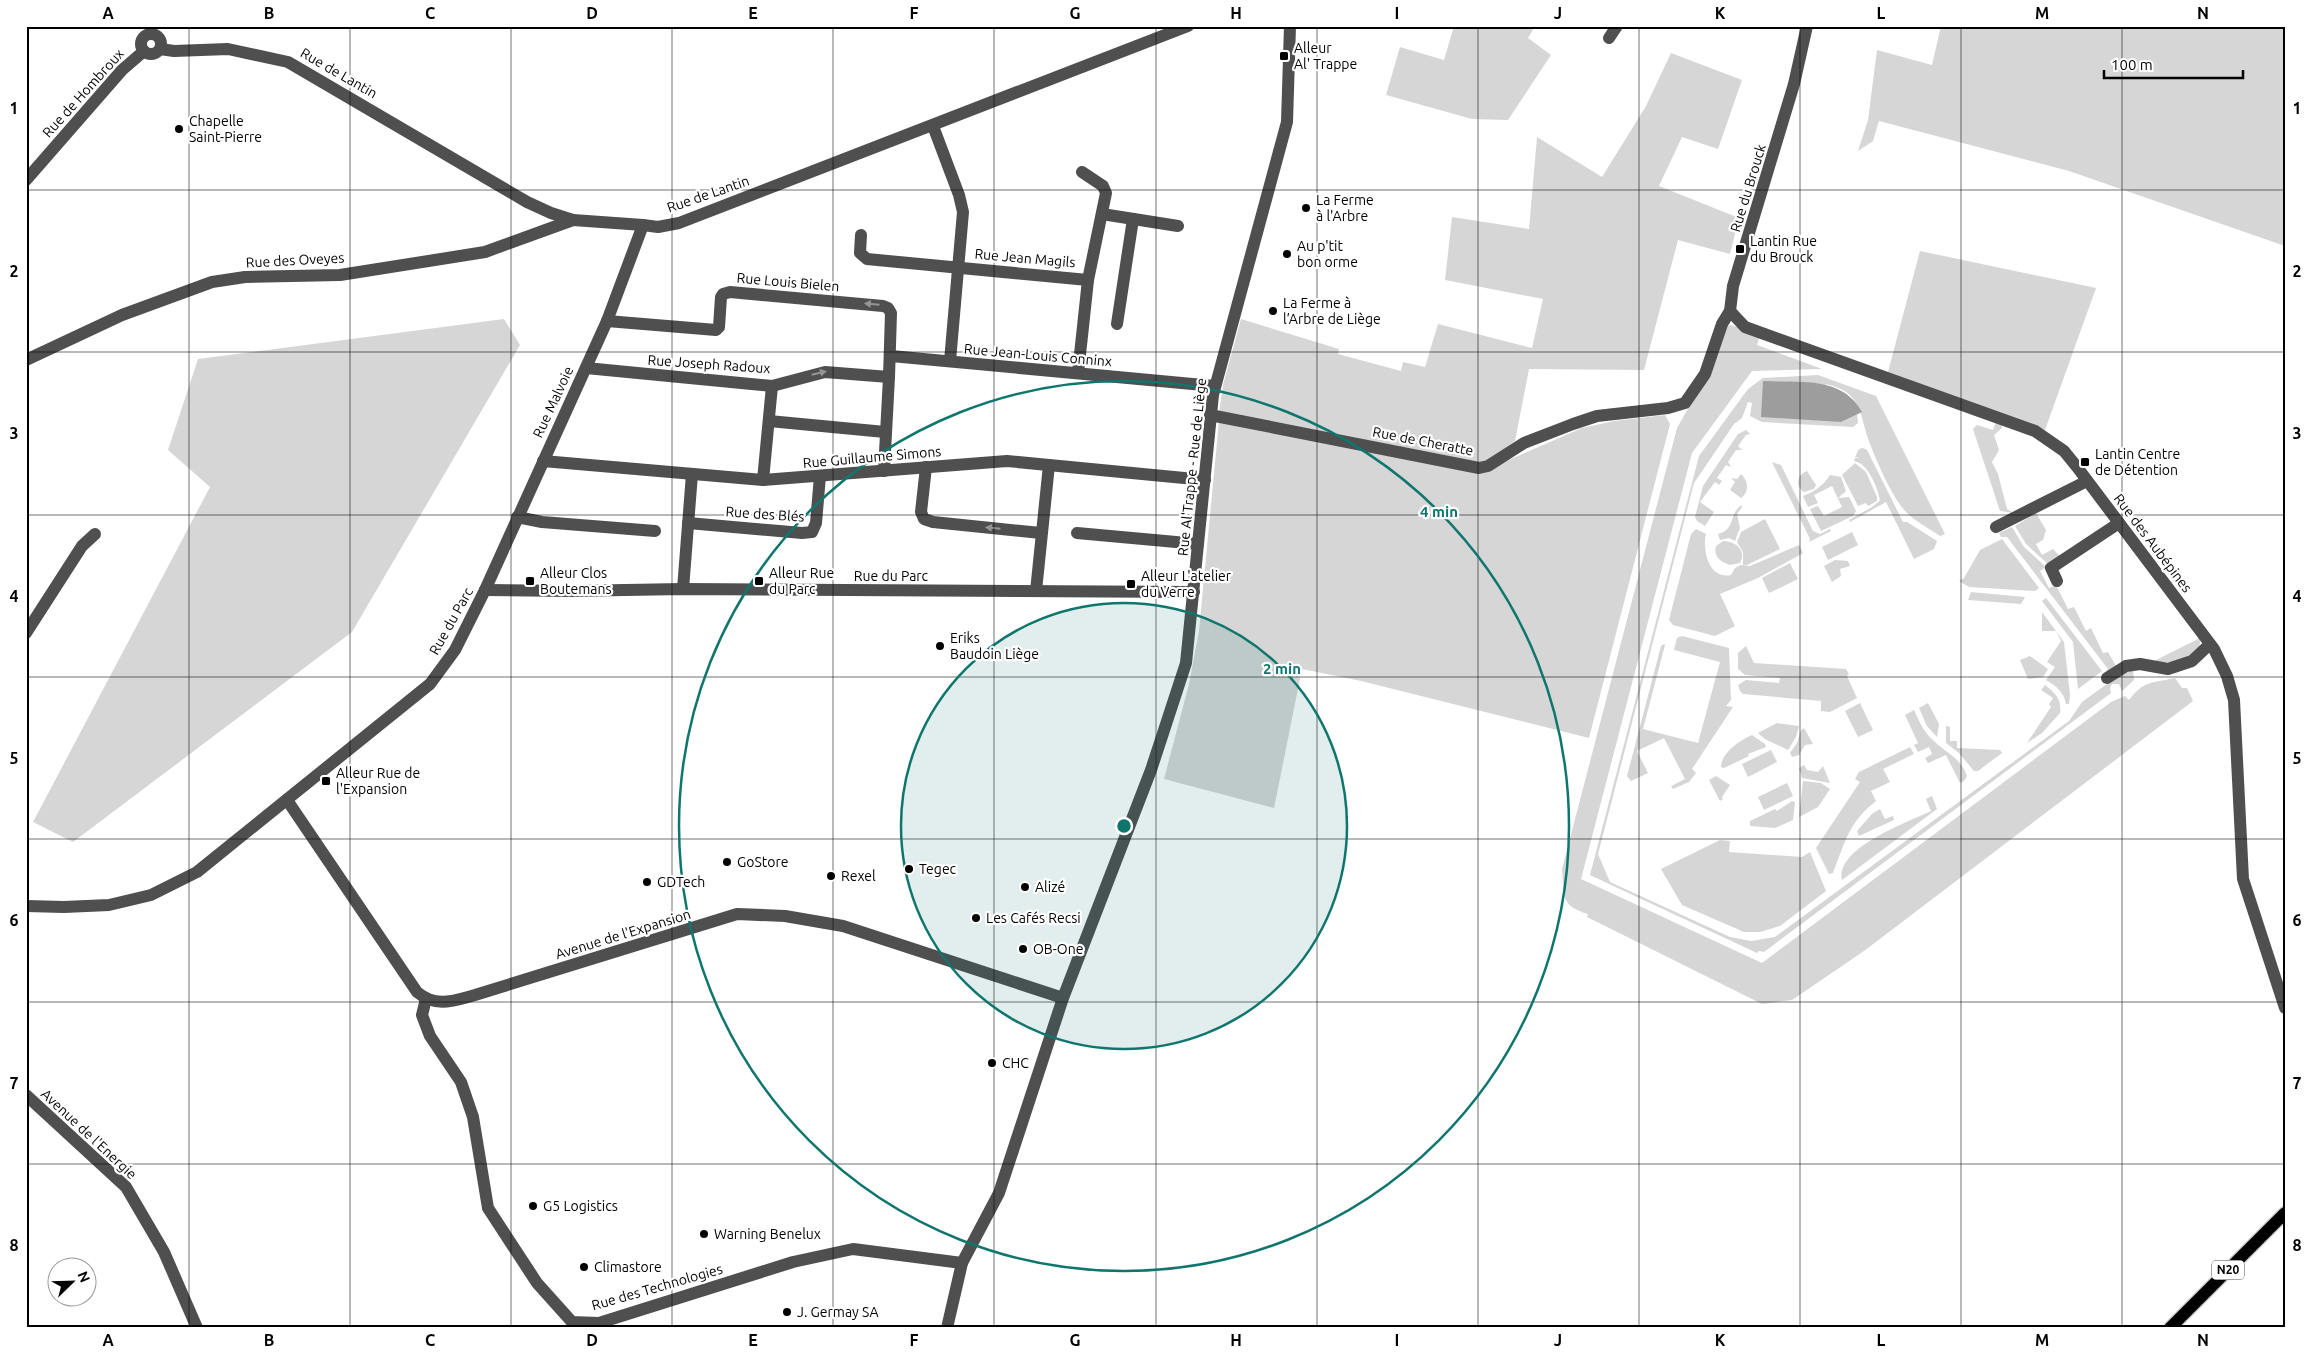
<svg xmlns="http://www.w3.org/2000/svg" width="2311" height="1354" viewBox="0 0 2311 1354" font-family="Ubuntu,sans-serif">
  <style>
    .green { fill: #d6d6d6 }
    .water { fill: #9d9d9d }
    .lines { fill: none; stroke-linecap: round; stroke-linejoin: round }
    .major-casing { stroke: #dbdbdb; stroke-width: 15 }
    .minor { stroke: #4f4f4f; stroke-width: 12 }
    .major { stroke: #000; stroke-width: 12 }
    .oneway { fill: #959595 }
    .grid { fill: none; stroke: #000; stroke-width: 1; stroke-opacity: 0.55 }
    .ring { fill: none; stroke: #0f766e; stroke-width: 2.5 }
    .poi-dot { fill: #000; stroke: #fff; stroke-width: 2 }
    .labels { text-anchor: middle; stroke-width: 4.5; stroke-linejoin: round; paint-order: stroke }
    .shield { fill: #fff; stroke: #4c4c4c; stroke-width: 1 }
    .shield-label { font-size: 12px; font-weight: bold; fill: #000 }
    .poi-label { font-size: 14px; fill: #000; stroke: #fff; text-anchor: start }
    .street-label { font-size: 14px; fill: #000; stroke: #fff }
    .centre { fill: #0f766e; stroke: #fff; stroke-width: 2.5 }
    .ring-label { font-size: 15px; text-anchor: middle; font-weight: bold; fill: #0f766e; stroke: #fff; stroke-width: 4.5; stroke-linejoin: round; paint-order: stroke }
    .neatline { fill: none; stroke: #000; stroke-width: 2 }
    .grid-label { font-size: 16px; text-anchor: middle; font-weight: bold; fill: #000 }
  </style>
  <rect width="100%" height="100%" fill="#fff"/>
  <g class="green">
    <path d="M 1454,26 L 1535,26 L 1528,38 L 1551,55 L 1508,120 L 1472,119 L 1386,95 L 1400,47 L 1444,60 Z"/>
    <path d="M 1941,26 L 2285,26 L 2285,246 L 2069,171 L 1879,121 L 1873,141 L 1858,151 L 1868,120 L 1877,50 L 1932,65 Z"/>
    <path d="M 1671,53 L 1742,80 L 1718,149 L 1682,137 L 1659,186 L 1739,218 L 1730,254 L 1678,240 L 1644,370 L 1529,369 L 1515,441 L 1485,463 L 1219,413 L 1223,385 L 1241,319 L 1339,349 L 1338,354 L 1401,371 L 1403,362 L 1425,367 L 1438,324 L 1532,348 L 1543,299 L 1445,280 L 1452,217 L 1529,229 L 1537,137 L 1602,177 L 1646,106 Z"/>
    <path d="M 1920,251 L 2096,288 L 2045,430 L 1888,372 Z"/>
    <path d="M 504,319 L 520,345 L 352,632 L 73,842 L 33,822 L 210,487 L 168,450 L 198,359 Z"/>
    <path d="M 1731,325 L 1760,335 L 1757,345 L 1822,369 L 1752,371 L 1692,453 L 1581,879 L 1762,963 L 2111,702 L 2125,696 L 2129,700 C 2144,680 2153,683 2175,678 L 2182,688 L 2187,688 L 2193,701 L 1864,951 L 1792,1000 L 1762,1004 L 1587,917 L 1588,914 C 1560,906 1564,895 1562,869 L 1677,428 L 1694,398 L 1726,327 Z"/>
    <path d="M 1818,375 L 1876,396 L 1945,534 L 1940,536 C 1927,527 1910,519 1901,506 C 1889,490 1877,462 1870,444 C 1859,415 1863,391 1825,384 L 1841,422 L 1857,414 L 1858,423 L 1853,427 L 1762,422 L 1750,416 L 1752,403 L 1748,402 L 1742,418 L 1734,424 L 1694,483 L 1598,854 L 1610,882 L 1730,937 L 1751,941 L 1775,937 L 2069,721 L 2082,702 L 2118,676 L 2133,670 L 2134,680 L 2122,691 L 2119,684 L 2112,684 L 2110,688 L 2111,693 L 1764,952 L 1759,951 L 1757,953 L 1590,875 L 1699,456 L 1748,389 L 1763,378 Z"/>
    <path d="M 1665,415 L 1670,424 L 1589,738 L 1361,681 L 1302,669 L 1274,808 L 1164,779 L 1189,684 L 1199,631 L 1219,421 L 1481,472 L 1582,428 L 1614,421 Z"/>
    <path d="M 1996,422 L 2002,423 L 2002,428 L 1994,435 L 1999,450 L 1992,462 L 1998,474 L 2007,509 L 2014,513 L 2000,511 L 1973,429 L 1977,425 L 1993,430 Z"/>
    <path d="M 1746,430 L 1750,434 L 1746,435 L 1738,446 L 1742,450 L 1736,450 L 1728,462 L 1731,467 L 1726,465 L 1717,478 L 1722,481 L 1719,485 L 1715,482 L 1700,502 L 1714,512 L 1705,526 L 1697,521 L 1695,517 L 1703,486 L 1738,434 Z"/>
    <path d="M 1863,448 L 1867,450 L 1903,522 L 1907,522 L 1937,541 L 1934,549 L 1914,559 L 1886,502 L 1850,522 L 1849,520 C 1857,515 1875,507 1880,500 C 1877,487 1869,464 1854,461 L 1855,458 L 1860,458 L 1855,457 L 1859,449 Z"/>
    <path d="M 1772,462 L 1781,465 L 1813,531 L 1820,534 L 1830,529 L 1831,531 L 1809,542 L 1810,539 Z"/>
    <path d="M 1855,463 L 1866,472 L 1877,497 L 1877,501 L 1868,506 L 1866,503 L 1858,506 L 1842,475 Z"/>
    <path d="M 1807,471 L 1816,485 L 1814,489 L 1804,492 C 1794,485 1798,474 1807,471 Z"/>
    <path d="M 1741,474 C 1748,480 1750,492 1741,498 L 1730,490 L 1735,482 L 1731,478 L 1737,479 Z"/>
    <path d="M 1830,475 L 1841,477 L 1846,491 L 1838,498 L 1849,497 L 1856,511 L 1853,516 L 1821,531 L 1810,509 L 1818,506 L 1824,516 L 1842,507 L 1832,486 L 1814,495 L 1818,503 L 1808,507 L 1803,496 C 1814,492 1824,485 1830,475 Z"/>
    <path d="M 1742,505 L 1742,507 L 1737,514 L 1740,528 L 1735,541 L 1729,538 L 1720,540 L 1718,534 C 1737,529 1728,513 1742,505 Z"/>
    <path d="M 2036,513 L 2046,530 L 2043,540 L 2036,544 L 2042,555 L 2053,549 L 2060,556 L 2049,565 L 2026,544 L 2015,526 Z"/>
    <path d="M 1765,519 L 1780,549 L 1747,565 L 1743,565 L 1743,552 L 1737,542 L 1741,532 Z"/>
    <path d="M 2012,527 L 2024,547 L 2046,567 L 2040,571 L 2049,588 L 2056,585 L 2068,609 L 2074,607 L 2086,631 L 2091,628 L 2103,653 L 2108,652 L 2116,666 L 2104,674 L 2108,669 L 2007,537 L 2001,537 L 1999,533 Z"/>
    <path d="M 1696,529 L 1706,534 C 1702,550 1709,580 1731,575 L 1735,568 L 1741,565 L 1750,566 L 1799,545 L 1803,553 L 1758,578 L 1720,594 L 1735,626 L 1715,636 L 1673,625 L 1669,620 L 1691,534 Z"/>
    <path d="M 1852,532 L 1858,545 L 1828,560 L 1822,547 Z"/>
    <path d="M 2002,539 L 2039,588 L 2035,591 L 1969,587 L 1959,581 L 1964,578 L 1980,550 Z"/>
    <path d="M 1723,541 C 1735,541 1747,550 1740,563 L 1730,565 C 1720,562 1713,556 1716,546 Z"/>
    <path d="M 1835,560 L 1848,561 L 1850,566 L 1840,569 L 1841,576 L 1832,582 L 1824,566 Z"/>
    <path d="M 1790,563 L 1798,579 L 1769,593 L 1762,578 Z"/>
    <path d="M 1971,592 L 2025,597 L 2021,604 L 1968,600 Z"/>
    <path d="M 2046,598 L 2102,671 L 2078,689 L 2073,642 L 2042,601 Z"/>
    <path d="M 2042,612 L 2064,642 L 2070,695 L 2069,704 L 2066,704 C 2064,692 2056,686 2046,680 L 2055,667 L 2047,662 L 2061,641 L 2056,631 L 2042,631 Z"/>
    <path d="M 1682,636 L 1729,648 L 1731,700 L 1726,706 L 1733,707 L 1692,769 L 1696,773 L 1689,782 L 1673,789 L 1671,786 L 1685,779 L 1664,738 L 1637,751 L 1648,773 L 1631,781 L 1627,776 L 1661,646 L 1664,644 L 1665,645 L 1643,729 L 1698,743 L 1720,662 L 1674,650 L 1677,638 Z"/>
    <path d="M 2200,638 C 2203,661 2168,664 2152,662 Z"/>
    <path d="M 1746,646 L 1754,663 L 1846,669 L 1849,674 L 1847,676 L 1857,698 L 1830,712 L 1821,711 L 1821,701 L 1743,694 L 1740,691 L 1738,685 L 1746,680 L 1779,683 L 1780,678 L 1745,675 L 1738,669 L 1738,653 Z"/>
    <path d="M 2030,656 L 2048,669 L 2043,677 L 2028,679 L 2020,660 Z"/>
    <path d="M 2045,685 C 2055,693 2062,699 2060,713 L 2042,733 L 2027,743 L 2051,707 L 2049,704 L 2053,698 L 2041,690 Z"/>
    <path d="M 1860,703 L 1873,730 L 1858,737 L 1845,711 Z"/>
    <path d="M 1928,703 L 1939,724 L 1937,737 L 1927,726 L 1919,708 Z"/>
    <path d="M 1914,710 C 1919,721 1924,733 1934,741 C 1946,753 1961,758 1967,776 L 1964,781 L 1960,783 L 1946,755 L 1928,763 L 1925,758 L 1932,754 L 1929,747 L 1918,752 L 1914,745 L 1918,743 L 1905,715 Z"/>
    <path d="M 1777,723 L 1799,726 L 1796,737 L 1788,750 L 1765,739 L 1758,733 Z"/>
    <path d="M 1946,726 L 1950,727 L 1950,741 L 1957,741 L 1957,748 L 2000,750 L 2002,753 L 1978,771 L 1974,771 L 1959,753 L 1946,743 Z"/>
    <path d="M 1804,728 L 1813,744 L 1805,745 L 1799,755 L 1792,757 L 1790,753 L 1797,743 L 1801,730 Z"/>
    <path d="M 1752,735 L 1765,744 L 1766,747 L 1748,754 L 1749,756 L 1724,768 L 1721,767 C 1722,752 1739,741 1752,735 Z"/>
    <path d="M 1910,747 L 1914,754 L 1883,769 L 1890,782 L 1871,791 L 1876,801 C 1849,822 1845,842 1833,873 L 1829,874 L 1816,848 L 1860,782 L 1855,779 L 1859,772 Z"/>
    <path d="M 1771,750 L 1777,762 L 1748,777 L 1742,764 Z"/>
    <path d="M 1804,765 L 1807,770 L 1818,772 L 1823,766 L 1830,783 L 1802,778 L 1799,768 Z"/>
    <path d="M 1716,776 L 1730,785 L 1722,797 L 1723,799 L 1720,801 L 1709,780 Z"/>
    <path d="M 1803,781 L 1821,783 L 1830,789 L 1818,807 L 1799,817 Z"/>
    <path d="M 1787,783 L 1793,796 L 1764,810 L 1758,797 Z"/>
    <path d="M 1932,796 L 1937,809 L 1842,880 C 1835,848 1908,822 1931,811 L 1926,799 Z"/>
    <path d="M 1792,801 L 1795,802 L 1793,820 L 1775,828 L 1750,826 L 1750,821 L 1775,809 L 1777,811 Z"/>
    <path d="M 1880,809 L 1885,819 L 1893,816 L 1894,820 L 1859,836 L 1857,831 L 1872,814 Z"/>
    <path d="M 1720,840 L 1730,841 L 1729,852 L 1802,857 L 1810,852 L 1826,891 L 1780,926 L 1760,932 L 1744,932 L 1682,905 L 1661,869 Z"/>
  </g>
  <path class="water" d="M 1763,381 C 1799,383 1842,375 1862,412 L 1841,422 L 1761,417 Z"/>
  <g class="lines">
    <defs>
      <path id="major" d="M 2170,1328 L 2285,1213"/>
    </defs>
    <use href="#major" class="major-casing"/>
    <g class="minor">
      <circle cx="151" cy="44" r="10"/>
      <path d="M 1609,38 L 1617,26"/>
      <path d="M 160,49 L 174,51 L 228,49 L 288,62 L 527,202 L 551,213 L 573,220 L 643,225 L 658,227 L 679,223 L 1188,26"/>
      <path d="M 933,126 L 959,195 L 963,212 L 950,361"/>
      <path d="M 26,180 L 122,70 L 144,51"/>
      <path d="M 1102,214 L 1178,226"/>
      <path d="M 861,235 L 860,253 L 867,259 L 1088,280"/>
      <path d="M 1730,311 L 1745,327 L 2035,431 L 2064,451 L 2077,467 L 2214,649 L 2227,676 L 2234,700 L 2243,879 L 2285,1008"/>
      <path d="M 1117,324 L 1133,219"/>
      <path d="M 891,356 L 1214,386"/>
      <path d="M 26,360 L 122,315 L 212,282 L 245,277 L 340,275 L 485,252 L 573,220"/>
      <path d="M 586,368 L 772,386 L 825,372 L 889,377 L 891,313 L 888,308 L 883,306 L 730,292 L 723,294 L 721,297 L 719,327 L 716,330 L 607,321"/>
      <path d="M 1078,373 L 1088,280 L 1106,193 L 1103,186 L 1082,172"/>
      <path d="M 1210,415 L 1479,468 L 1488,466 L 1524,443 L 1573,424 L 1597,416 L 1668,408 L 1685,403 L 1705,374 L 1722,324 L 1730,311 L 1733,286 L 1794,84 L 1807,26"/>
      <path d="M 769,421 L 885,432"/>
      <path d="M 543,461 L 763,480 L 1007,461 L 1205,480"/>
      <path d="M 926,467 L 921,512 L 924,519 L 933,522 L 1041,533"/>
      <path d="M 884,471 L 889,377"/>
      <path d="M 763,480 L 772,386"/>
      <path d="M 517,517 L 542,522 L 655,531"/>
      <path d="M 688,523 L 802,533 L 812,532 L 816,523 L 820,476"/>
      <path d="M 1996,527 L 2087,481"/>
      <path d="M 1077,533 L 1198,544"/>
      <path d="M 2057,581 L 2051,568 L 2119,523"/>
      <path d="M 683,589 L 692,474"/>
      <path d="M 485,590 L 568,591 L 683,589 L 1194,592"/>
      <path d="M 1036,591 L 1049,465"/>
      <path d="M 26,633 L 82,546 L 95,534"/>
      <path d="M 2107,678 L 2126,666 L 2140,664 L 2168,669 L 2192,661 L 2210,644"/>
      <path d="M 287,800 L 417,992 C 436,1008 453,1001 475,995 L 737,914 L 785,916 L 843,926 L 1063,998"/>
      <path d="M 26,906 L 64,907 L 109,905 L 151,895 L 197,872 L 430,684 L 455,650 L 485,590 L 607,321 L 643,225"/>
      <path d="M 426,999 L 422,1015 L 430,1036 L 461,1082 L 473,1117 L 488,1208 L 537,1283 L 572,1322 L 599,1323 L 793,1262 L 853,1249 L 962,1263"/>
      <path d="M 26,1095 L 126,1187 L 164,1252 L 197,1328"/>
      <path d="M 947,1328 L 962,1263 L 999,1193 L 1063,998 L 1151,770 L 1186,663 L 1213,395 L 1287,122 L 1290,26"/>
    </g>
    <use href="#major" class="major"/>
  </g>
  <defs><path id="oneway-solid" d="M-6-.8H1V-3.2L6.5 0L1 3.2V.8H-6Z" transform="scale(1.25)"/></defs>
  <g class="oneway">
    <use href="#oneway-solid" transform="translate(872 304) rotate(-175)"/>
    <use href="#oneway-solid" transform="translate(819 373) rotate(-13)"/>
    <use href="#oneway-solid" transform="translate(993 528) rotate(-174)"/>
  </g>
  <path class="grid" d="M 189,26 L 189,1328M 350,26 L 350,1328M 511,26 L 511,1328M 672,26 L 672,1328M 833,26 L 833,1328M 994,26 L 994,1328M 1156,26 L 1156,1328M 1317,26 L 1317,1328M 1478,26 L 1478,1328M 1639,26 L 1639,1328M 1800,26 L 1800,1328M 1961,26 L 1961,1328M 2122,26 L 2122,1328M 26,190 L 2285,190M 26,352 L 2285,352M 26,515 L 2285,515M 26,677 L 2285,677M 26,839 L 2285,839M 26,1002 L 2285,1002M 26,1164 L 2285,1164"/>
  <circle cx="1124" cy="826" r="223" fill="#0f766e" fill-opacity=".12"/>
  <g class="ring">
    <circle cx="1124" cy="826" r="223"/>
    <circle cx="1124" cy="826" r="445"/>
  </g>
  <g class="poi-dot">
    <rect x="1279" y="51" width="10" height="10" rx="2.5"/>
    <circle cx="179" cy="129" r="5"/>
    <circle cx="1306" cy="208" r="5"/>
    <rect x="1735" y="244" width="10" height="10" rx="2.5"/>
    <circle cx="1287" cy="254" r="5"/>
    <circle cx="1273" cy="311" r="5"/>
    <rect x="2080" y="457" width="10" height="10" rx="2.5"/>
    <rect x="525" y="576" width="10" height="10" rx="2.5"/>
    <rect x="754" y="576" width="10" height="10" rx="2.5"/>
    <rect x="1126" y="579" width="10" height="10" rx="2.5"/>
    <circle cx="940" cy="646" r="5"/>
    <rect x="321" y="776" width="10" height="10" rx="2.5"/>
    <circle cx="727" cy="862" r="5"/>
    <circle cx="909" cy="869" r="5"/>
    <circle cx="831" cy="876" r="5"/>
    <circle cx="647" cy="882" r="5"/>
    <circle cx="1025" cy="887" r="5"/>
    <circle cx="976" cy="918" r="5"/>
    <circle cx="1023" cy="949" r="5"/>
    <circle cx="992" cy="1063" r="5"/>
    <circle cx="533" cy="1206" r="5"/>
    <circle cx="704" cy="1234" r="5"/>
    <circle cx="584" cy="1267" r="5"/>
    <circle cx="787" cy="1312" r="5"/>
  </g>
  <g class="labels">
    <rect class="shield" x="2212" y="1260.5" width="32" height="19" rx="4"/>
    <g class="shield-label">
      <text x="2228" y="1274">N20</text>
    </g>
    <g class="poi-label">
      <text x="1294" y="53">Alleur<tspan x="1294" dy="16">Al' Trappe</tspan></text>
      <text x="189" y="126">Chapelle<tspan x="189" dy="16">Saint-Pierre</tspan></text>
      <text x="1316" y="205">La Ferme<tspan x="1316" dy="16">à l'Arbre</tspan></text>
      <text x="1750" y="246">Lantin Rue<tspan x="1750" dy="16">du Brouck</tspan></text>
      <text x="1297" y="251">Au p'tit<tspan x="1297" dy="16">bon orme</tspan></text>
      <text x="1283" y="308">La Ferme à<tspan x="1283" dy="16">l’Arbre de Liège</tspan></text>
      <text x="2095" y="459">Lantin Centre<tspan x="2095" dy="16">de Détention</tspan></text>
      <text x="540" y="578">Alleur Clos<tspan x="540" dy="16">Boutemans</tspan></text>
      <text x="769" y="578">Alleur Rue<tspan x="769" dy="16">du Parc</tspan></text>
      <text x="1141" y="581">Alleur L'atelier<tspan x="1141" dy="16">du Verre</tspan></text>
      <text x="950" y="643">Eriks<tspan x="950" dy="16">Baudoin Liège</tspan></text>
      <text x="336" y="778">Alleur Rue de<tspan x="336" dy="16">l'Expansion</tspan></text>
      <text x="737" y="867">GoStore</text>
      <text x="919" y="874">Tegec</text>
      <text x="841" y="881">Rexel</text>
      <text x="657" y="887">GDTech</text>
      <text x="1035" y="892">Alizé</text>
      <text x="986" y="923">Les Cafés Recsi</text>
      <text x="1033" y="954">OB-One</text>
      <text x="1002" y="1068">CHC</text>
      <text x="543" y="1211">G5 Logistics</text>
      <text x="714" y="1239">Warning Benelux</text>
      <text x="594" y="1272">Climastore</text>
      <text x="797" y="1317">J. Germay SA</text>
    </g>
    <g class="street-label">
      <text transform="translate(339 73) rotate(30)" y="5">Rue de Lantin</text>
      <text transform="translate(83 93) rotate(-48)" y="5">Rue de Hombroux</text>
      <text transform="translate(1748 188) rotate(-73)" y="5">Rue du Brouck</text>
      <text transform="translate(708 194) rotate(-19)" y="5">Rue de Lantin</text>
      <text transform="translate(1025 258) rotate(5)" y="5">Rue Jean Magils</text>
      <text transform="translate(295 260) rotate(-3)" y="5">Rue des Oveyes</text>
      <text transform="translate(788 282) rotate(5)" y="5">Rue Louis Bielen</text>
      <text transform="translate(1038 355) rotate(5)" y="5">Rue Jean-Louis Conninx</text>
      <text transform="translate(709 364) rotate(4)" y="5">Rue Joseph Radoux</text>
      <text transform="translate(553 402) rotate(-65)" y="5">Rue Malvoie</text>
      <text transform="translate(1423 441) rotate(11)" y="5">Rue de Cheratte</text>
      <text transform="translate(872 457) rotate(-5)" y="5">Rue Guillaume Simons</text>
      <text transform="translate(1192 467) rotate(-84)" y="5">Rue Al'Trappe - Rue de Liège</text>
      <text transform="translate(765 514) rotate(4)" y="5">Rue des Blés</text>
      <text transform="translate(2153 543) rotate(53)" y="5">Rue des Aubépines</text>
      <text x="891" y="581">Rue du Parc</text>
      <text transform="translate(451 621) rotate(-61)" y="5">Rue du Parc</text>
      <text transform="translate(623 934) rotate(-17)" y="5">Avenue de l'Expansion</text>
      <text transform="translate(89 1134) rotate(43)" y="5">Avenue de l'Energie</text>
      <text transform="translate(657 1287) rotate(-16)" y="5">Rue des Technologies</text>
    </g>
  </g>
  <circle cx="1124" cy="826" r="8" class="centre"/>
  <g class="ring-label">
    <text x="1439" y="517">4 min</text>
    <text x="1282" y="674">2 min</text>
  </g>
  <rect width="2311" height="1354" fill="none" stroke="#ffffff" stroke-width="55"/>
  <g transform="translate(72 1282) rotate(67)"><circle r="24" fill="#ffffff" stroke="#999999"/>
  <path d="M0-4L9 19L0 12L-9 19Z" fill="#000000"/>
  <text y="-8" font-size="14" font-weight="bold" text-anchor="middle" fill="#000000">N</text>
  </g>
  <path d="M2104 70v8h139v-8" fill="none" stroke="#000000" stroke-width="2.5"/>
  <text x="2111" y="70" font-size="15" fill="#000000" stroke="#ffffff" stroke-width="4" paint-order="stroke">100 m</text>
  <rect x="28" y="28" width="2256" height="1298" class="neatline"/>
  <g class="grid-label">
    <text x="108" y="19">A</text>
    <text x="269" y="19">B</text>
    <text x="430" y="19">C</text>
    <text x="592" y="19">D</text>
    <text x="753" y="19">E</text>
    <text x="914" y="19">F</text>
    <text x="1075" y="19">G</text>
    <text x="1236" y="19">H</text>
    <text x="1397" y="19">I</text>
    <text x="1558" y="19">J</text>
    <text x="1720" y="19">K</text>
    <text x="1881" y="19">L</text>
    <text x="2042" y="19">M</text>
    <text x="2203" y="19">N</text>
    <text x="14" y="114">1</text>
    <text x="2297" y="114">1</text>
    <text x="14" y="277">2</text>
    <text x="2297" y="277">2</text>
    <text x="14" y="439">3</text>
    <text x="2297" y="439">3</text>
    <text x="14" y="602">4</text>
    <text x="2297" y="602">4</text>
    <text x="14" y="764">5</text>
    <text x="2297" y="764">5</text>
    <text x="14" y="926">6</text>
    <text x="2297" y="926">6</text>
    <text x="14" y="1089">7</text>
    <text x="2297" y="1089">7</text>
    <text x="14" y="1251">8</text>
    <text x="2297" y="1251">8</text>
    <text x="108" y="1346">A</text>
    <text x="269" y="1346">B</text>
    <text x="430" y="1346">C</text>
    <text x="592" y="1346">D</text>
    <text x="753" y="1346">E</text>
    <text x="914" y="1346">F</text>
    <text x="1075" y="1346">G</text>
    <text x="1236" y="1346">H</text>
    <text x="1397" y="1346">I</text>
    <text x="1558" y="1346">J</text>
    <text x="1720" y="1346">K</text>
    <text x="1881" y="1346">L</text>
    <text x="2042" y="1346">M</text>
    <text x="2203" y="1346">N</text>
  </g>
</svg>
